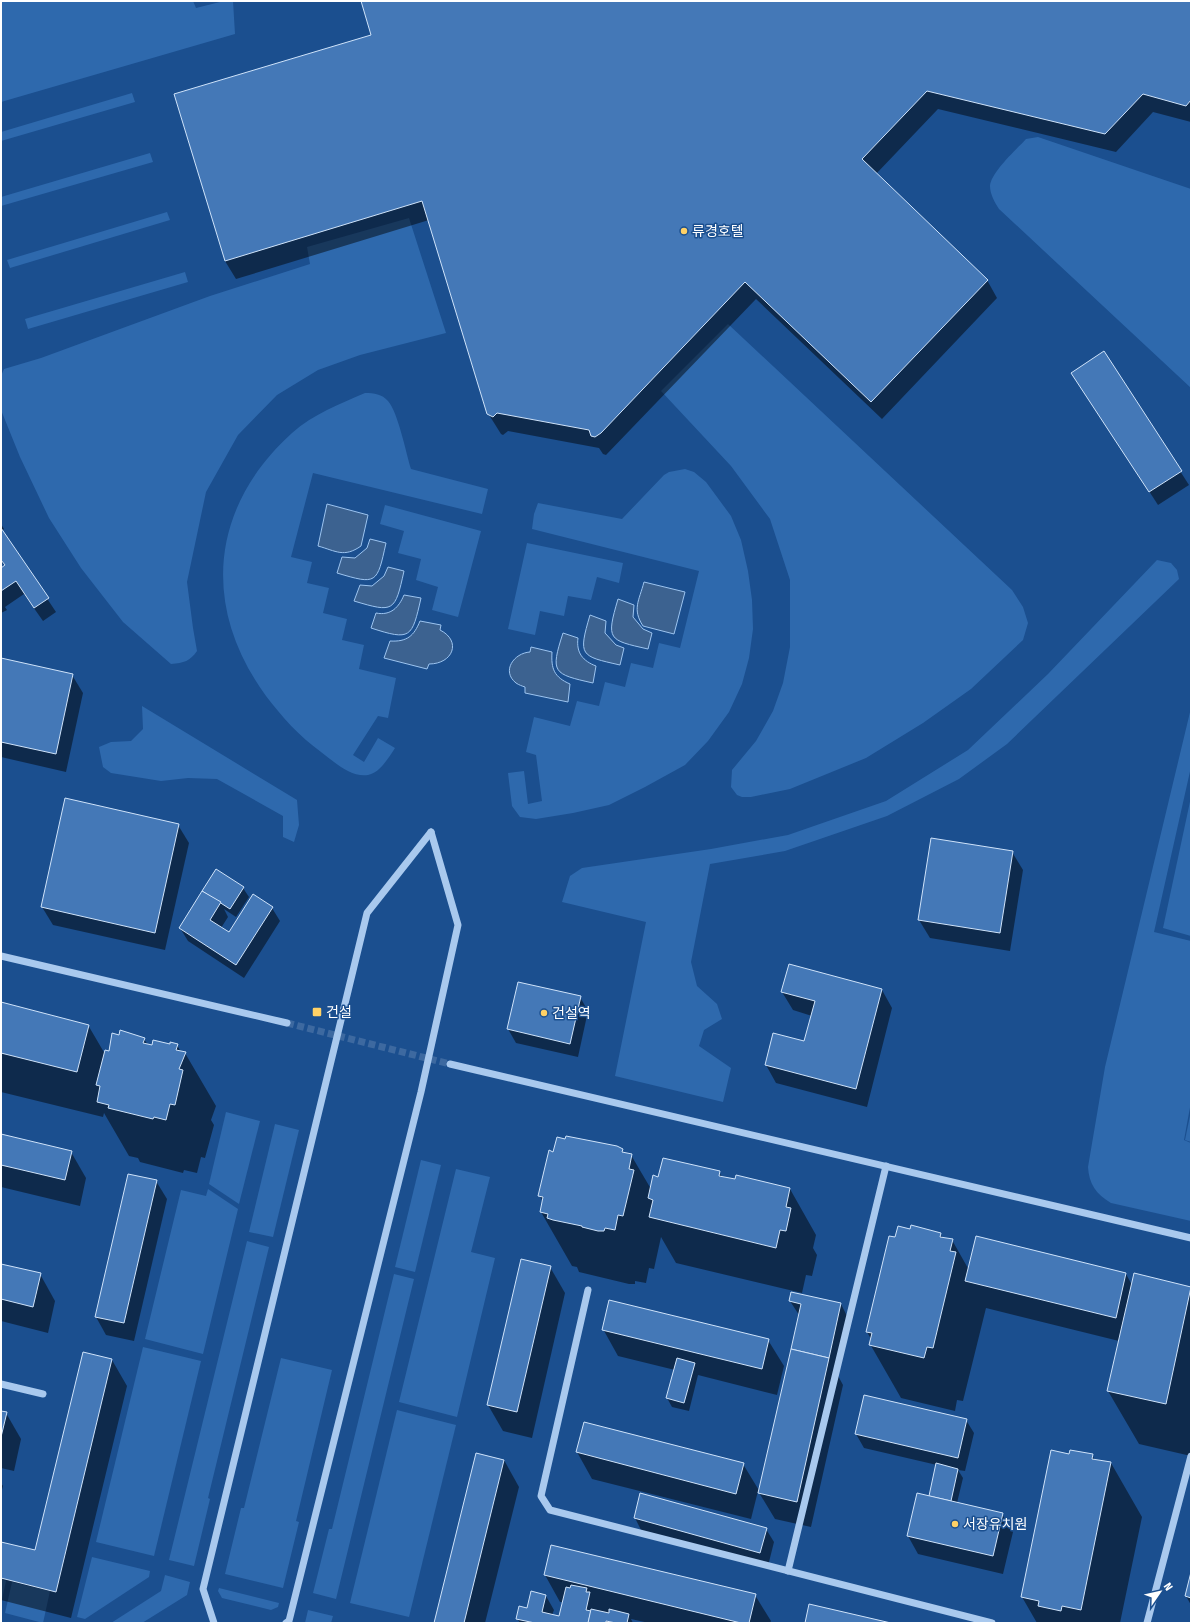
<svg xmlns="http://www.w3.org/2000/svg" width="1192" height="1624" viewBox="0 0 1192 1624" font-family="'Fira Sans Condensed','Noto Sans KR',sans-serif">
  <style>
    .green { fill: #2e69ad }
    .water { fill: #3c6290; stroke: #9cc4f0 }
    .shadow { fill: #0007 }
    .building { fill: #4478b7; stroke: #cfe3fa }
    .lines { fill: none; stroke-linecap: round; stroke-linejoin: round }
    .minor-tunnel { stroke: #3d69a0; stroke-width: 7; stroke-dasharray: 7 3.5; stroke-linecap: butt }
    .minor { stroke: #a9c9ee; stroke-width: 7 }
    .poi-dot { fill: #ffd166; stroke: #1b4f8f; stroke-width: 1.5 }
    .labels { text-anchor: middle; stroke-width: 3; stroke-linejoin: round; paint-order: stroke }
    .poi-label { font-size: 14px; fill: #fff; stroke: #1b4f8f; text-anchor: start }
  </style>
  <rect width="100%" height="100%" fill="#1b4f8f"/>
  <g class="green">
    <path d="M 1,1 L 193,1 L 196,8 L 224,1 L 233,1 L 235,34 L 1,102 Z"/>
    <path d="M 132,93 L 135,102 L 1,141 L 1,132 Z"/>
    <path d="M 1038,137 L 1191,189 L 1191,388 L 999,209 C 995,203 990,194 990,186 C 991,172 1017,149 1026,139 Z"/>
    <path d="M 150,153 L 153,162 L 1,206 L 1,197 Z"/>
    <path d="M 167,212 L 170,220 L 10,268 L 7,260 Z"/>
    <path d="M 409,218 L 446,333 L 360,355 L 318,370 L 277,395 L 238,435 L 206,492 L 187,582 L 193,628 L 197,651 C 190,661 184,663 171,664 L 123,622 L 81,568 L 49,518 L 20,457 L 1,410 L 1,376 L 4,369 L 41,358 L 210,296 L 310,264 L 307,247 Z"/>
    <path d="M 185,272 L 188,282 L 28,329 L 25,319 Z"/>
    <path d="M 728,324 L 1012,590 L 1023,607 L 1028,623 L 1023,640 L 971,689 L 923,723 L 866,758 L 790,789 L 751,797 L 742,797 L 737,795 L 731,787 L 732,770 L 756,741 L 773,711 L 783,683 L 790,647 L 790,580 L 770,519 L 731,466 L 661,391 Z"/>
    <path d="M 365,393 C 374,393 382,394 388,401 C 398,412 406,453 411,469 L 488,489 L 482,514 L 313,473 L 291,557 L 312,562 L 307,583 L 329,588 L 323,613 L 347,619 L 342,640 L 364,645 L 359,669 L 396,678 L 388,718 L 378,716 L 353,755 L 364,762 L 378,738 L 395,748 C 389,757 380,773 368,775 C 351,778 333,761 321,752 C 299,736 282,717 266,696 C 201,607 210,507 292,433 C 313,414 340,404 365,393 Z"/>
    <path d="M 685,469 L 694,472 L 706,482 L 731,516 L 741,540 L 748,571 L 752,600 L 753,629 L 749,658 L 742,684 L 729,712 L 708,741 L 685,765 L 645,787 L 609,805 L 573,813 L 536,819 L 520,817 L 512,806 L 508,773 L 524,771 L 528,804 L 542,801 L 536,755 L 526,752 L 534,717 L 570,726 L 577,701 L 599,706 L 605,682 L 625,687 L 631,663 L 653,668 L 659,643 L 680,648 L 699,571 L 532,529 L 534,514 L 538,503 L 622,519 L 664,475 L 669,472 Z"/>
    <path d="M 385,505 L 481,531 L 458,617 L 432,610 L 438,587 L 416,580 L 421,559 L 398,553 L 404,531 L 380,524 Z"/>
    <path d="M 527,543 L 623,563 L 619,583 L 597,577 L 591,600 L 568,596 L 564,616 L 540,611 L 535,635 L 508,629 Z"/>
    <path d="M 1157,560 L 1171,563 L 1177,570 L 1179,579 L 1007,744 L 959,779 L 887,816 L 785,851 L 710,864 L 691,962 L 697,986 L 717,1004 L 722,1019 L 704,1030 L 699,1046 L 731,1068 L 723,1102 L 615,1076 L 646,922 L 562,902 L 570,876 L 582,868 L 711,849 L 788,835 L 886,801 L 968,750 L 1048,674 Z"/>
    <path d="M 142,706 L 297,800 L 299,825 L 294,842 L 283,837 L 283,816 L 217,779 L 188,778 L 161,781 L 111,773 L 103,767 L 99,747 L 111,742 L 131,741 L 143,729 Z"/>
    <path d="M 1191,708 L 1191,767 L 1154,932 L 1191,941 L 1191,1102 L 1184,1140 L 1191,1143 L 1191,1221 L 1111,1203 C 1096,1194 1089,1184 1088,1167 L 1105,1067 Z"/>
    <path d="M 1191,797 L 1191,936 L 1163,928 Z"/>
    <path d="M 1191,1111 L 1191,1142 L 1185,1140 Z"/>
    <path d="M 226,1112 L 260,1121 L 239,1204 L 209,1184 Z"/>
    <path d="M 275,1124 L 299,1130 L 273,1237 L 249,1232 Z"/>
    <path d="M 421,1160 L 441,1165 L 415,1272 L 395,1267 Z"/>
    <path d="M 456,1169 L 490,1177 L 471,1252 L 495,1258 L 457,1417 L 399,1402 Z"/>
    <path d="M 208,1189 L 238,1209 L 203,1354 L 145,1339 L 181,1190 L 206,1196 Z"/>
    <path d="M 247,1241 L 269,1247 L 208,1498 L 210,1499 L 194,1566 L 169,1560 Z"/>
    <path d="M 394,1274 L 414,1279 L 336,1599 L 313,1593 L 329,1529 L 332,1529 Z"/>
    <path d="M 143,1347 L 201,1361 L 154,1556 L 96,1542 Z"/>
    <path d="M 281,1358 L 332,1370 L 296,1521 L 299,1522 L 283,1588 L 225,1574 L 241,1508 L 244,1508 Z"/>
    <path d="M 397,1410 L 456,1425 L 409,1617 L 350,1603 Z"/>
    <path d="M 92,1557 L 150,1571 L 149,1577 L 85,1619 L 77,1617 Z"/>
    <path d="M 165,1575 L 190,1582 L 187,1595 L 142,1623 L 111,1623 L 161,1591 Z"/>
    <path d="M 1,1579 L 6,1581 L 1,1604 Z"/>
    <path d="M 12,1582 L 50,1591 L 43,1623 L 5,1613 Z"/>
    <path d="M 219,1588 L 279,1603 L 278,1607 L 271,1610 L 222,1598 L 218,1591 Z"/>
    <path d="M 308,1610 L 333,1616 L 331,1623 L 305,1623 Z"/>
  </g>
  <g class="water">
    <path d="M 327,504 L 368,515 L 361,546 C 344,558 336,551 318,546 Z"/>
    <path d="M 370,539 L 386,543 C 377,584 377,585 337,573 L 342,557 L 355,558 L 367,548 Z"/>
    <path d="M 388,567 L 404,571 C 395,612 394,613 354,601 L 360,585 L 372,586 L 384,576 Z"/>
    <path d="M 644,582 L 685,592 L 674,634 L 643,626 C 632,609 639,601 644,582 Z"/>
    <path d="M 404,595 L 421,598 C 412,638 411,641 371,628 L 376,613 C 391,616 399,607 404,595 Z"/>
    <path d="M 618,599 L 634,605 L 633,617 L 643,629 L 652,633 L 648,649 C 608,640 606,640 618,599 Z"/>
    <path d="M 590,615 L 606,621 L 605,633 L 616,645 L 624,648 L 620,665 C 580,656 578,656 590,615 Z"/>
    <path d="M 420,621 L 441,625 L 440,630 C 462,641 453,664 429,664 L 427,669 L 384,658 L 390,641 C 407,642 414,636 420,621 Z"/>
    <path d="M 563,633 L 578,638 C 576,653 583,661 596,666 L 593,683 C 553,674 550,673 563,633 Z"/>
    <path d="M 531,647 L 552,652 C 551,669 554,677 570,684 L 568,702 L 525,693 L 525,687 C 522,686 519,685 516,683 C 501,671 514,653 530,652 Z"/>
  </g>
  <g class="shadow">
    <path d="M 362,1 L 1191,1 L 1191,122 L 1153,112 L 1116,152 L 938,109 L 876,174 L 987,280 L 997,298 L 882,419 L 756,299 L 606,455 L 603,454 L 599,448 L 508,431 L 503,435 L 501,434 L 486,410 L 429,220 L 236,279 L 225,261 L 372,35 Z"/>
    <path d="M 1104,353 L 1189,485 L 1158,505 L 1081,386 Z"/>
    <path d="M 1,524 L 4,529 L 2,531 L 56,612 L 43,621 L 24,594 L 5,607 L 7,610 L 1,613 L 1,569 L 5,566 L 1,561 Z"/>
    <path d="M 1,659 L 72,675 L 83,693 L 66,772 L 1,757 Z"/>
    <path d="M 178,825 L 189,843 L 165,950 L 53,925 L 42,907 Z"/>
    <path d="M 1012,852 L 1023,870 L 1010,951 L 930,938 L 919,920 Z"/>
    <path d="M 216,871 L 243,888 L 249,897 L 236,917 L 224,909 L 228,917 L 221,928 L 229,933 L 272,908 L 280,921 L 244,978 L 188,941 L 180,928 Z"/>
    <path d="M 789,966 L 882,990 L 892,1008 L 867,1107 L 776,1083 L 766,1065 L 805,1043 L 812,1016 L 793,1010 L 782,992 Z"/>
    <path d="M 580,997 L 588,1011 L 578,1057 L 516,1043 L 508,1029 Z"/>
    <path d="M 1,1003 L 88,1025 L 105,1054 L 144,1039 L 148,1045 L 177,1045 L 181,1052 L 185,1053 L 216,1106 L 211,1120 L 214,1125 L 205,1158 L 201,1157 L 197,1173 L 184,1170 L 183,1173 L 140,1162 L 138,1158 L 129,1156 L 104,1113 L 103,1117 L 1,1092 Z"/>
    <path d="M 1,1135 L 71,1152 L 86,1178 L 80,1206 L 1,1187 Z"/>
    <path d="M 567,1137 L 622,1150 L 624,1154 L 631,1155 L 651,1189 L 659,1178 L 719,1172 L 722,1177 L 790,1189 L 816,1235 L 813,1248 L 817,1255 L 812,1276 L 806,1275 L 802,1293 L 676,1263 L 661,1237 L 654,1269 L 649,1268 L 646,1283 L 635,1281 L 635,1284 L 629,1284 L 579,1272 L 577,1267 L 572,1266 L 541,1212 L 543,1202 L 540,1196 L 554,1153 L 566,1140 Z"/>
    <path d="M 156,1181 L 167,1199 L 134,1341 L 106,1335 L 96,1317 Z"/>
    <path d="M 910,1230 L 940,1234 L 943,1238 L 952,1240 L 969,1270 L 977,1238 L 1126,1274 L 1132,1285 L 1134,1274 L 1191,1288 L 1191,1456 L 1139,1444 L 1108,1391 L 1119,1341 L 986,1308 L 963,1401 L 957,1400 L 955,1411 L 901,1398 L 870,1344 L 871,1339 L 867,1332 L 896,1238 Z"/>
    <path d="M 1,1265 L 40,1274 L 55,1301 L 48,1333 L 1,1321 Z"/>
    <path d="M 550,1267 L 565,1293 L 532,1438 L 503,1431 L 488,1405 Z"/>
    <path d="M 790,1301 L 841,1304 L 848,1318 L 836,1372 L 843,1385 L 811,1527 L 775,1519 L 758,1491 L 751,1519 L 592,1479 L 577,1452 L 743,1464 L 760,1492 L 799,1315 Z"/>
    <path d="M 603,1329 L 768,1340 L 784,1366 L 777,1395 L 698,1375 L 689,1411 L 672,1407 L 667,1398 L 675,1370 L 618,1356 Z"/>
    <path d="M 112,1360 L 127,1386 L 71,1618 L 1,1600 L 1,1543 L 36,1551 Z"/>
    <path d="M 1,1412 L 6,1413 L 21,1439 L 14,1471 L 1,1468 Z"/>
    <path d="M 966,1420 L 974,1433 L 965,1471 L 958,1470 L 963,1478 L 957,1503 L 1002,1514 L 1013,1532 L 1003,1574 L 918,1554 L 908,1536 L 929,1497 L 937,1465 L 864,1448 L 856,1434 Z"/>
    <path d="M 1070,1455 L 1092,1455 L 1095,1460 L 1111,1463 L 1142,1517 L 1120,1623 L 1037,1623 L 1022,1597 Z"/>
    <path d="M 504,1460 L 519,1487 L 485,1623 L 435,1623 Z"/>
    <path d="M 1,1483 L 3,1486 L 1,1493 Z"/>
    <path d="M 635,1518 L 766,1529 L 774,1542 L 768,1566 L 642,1532 Z"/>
    <path d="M 552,1546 L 755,1595 L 771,1621 L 770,1623 L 649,1623 L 631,1619 L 633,1623 L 520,1623 L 517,1618 L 546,1596 L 554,1610 L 552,1615 L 560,1617 L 563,1602 L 560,1602 L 545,1575 Z"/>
    <path d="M 1191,1576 L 1191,1605 L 1186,1596 Z"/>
  </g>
  <g class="building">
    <path d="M 361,1 L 1191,1 L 1191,100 L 1186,106 L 1143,94 L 1105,134 L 927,91 L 862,159 L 988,280 L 871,402 L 745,282 L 601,433 L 595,437 L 591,436 L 589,430 L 497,413 L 493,417 L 487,414 L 422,201 L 225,261 L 174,94 L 371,35 Z"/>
    <path d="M 1104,351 L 1182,471 L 1149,492 L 1071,373 Z"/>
    <path d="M 1,528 L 49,598 L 34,608 L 16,581 L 1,591 L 1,568 L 5,565 L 1,560 Z"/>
    <path d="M 1,658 L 73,674 L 56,754 L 1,742 Z"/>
    <path d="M 65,798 L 179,824 L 155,933 L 41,907 Z"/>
    <path d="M 931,838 L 1013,851 L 1000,933 L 918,920 Z"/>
    <path d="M 216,869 L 244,887 L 230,909 L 202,891 Z"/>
    <path d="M 202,891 L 221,902 L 210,920 L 229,932 L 253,894 L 273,907 L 236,965 L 179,928 Z"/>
    <path d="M 789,964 L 882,989 L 856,1089 L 765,1065 L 773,1033 L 804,1041 L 815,1001 L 781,992 Z"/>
    <path d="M 518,982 L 581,996 L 570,1044 L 507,1029 Z"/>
    <path d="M 1,1002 L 89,1025 L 77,1072 L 1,1053 Z"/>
    <path d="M 120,1030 L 145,1038 L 143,1043 L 152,1045 L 153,1040 L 170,1044 L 170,1042 L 178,1044 L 176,1050 L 186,1052 L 179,1069 L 183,1070 L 175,1105 L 170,1104 L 166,1120 L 154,1117 L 153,1119 L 108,1108 L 109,1105 L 97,1102 L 100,1086 L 96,1085 L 105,1050 L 109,1051 L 112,1033 L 119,1035 Z"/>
    <path d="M 1,1134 L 72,1151 L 65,1180 L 1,1165 Z"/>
    <path d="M 566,1136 L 617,1146 L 623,1149 L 622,1152 L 632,1154 L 629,1169 L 634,1170 L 623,1216 L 618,1215 L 615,1230 L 605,1228 L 604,1231 L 598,1231 L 582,1227 L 582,1226 L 553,1220 L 547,1218 L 548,1214 L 540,1212 L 543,1197 L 538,1196 L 549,1150 L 553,1152 L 557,1137 L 565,1139 Z"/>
    <path d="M 663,1158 L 720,1171 L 719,1176 L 735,1179 L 736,1175 L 790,1188 L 786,1207 L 791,1208 L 786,1231 L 780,1230 L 776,1248 L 649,1217 L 653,1200 L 648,1198 L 653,1175 L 658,1177 Z"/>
    <path d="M 128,1174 L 157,1180 L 124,1323 L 95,1317 Z"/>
    <path d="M 911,1225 L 941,1233 L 940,1237 L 953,1239 L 950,1251 L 956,1252 L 933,1348 L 927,1347 L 924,1358 L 869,1345 L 872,1333 L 866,1332 L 889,1236 L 895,1237 L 898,1226 L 910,1229 Z"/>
    <path d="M 976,1236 L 1126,1273 L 1116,1318 L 965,1281 Z"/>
    <path d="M 521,1259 L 551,1266 L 517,1412 L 487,1405 Z"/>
    <path d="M 1,1264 L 41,1273 L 33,1307 L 1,1299 Z"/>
    <path d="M 1134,1273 L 1191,1287 L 1166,1404 L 1107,1391 Z"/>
    <path d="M 791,1292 L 841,1303 L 829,1358 L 791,1349 L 801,1304 L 789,1301 Z"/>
    <path d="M 609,1300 L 769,1339 L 762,1369 L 602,1330 Z"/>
    <path d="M 791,1349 L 829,1358 L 797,1502 L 758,1493 Z"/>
    <path d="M 83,1352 L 112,1359 L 56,1592 L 1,1578 L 1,1542 L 35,1550 Z"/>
    <path d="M 677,1358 L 695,1363 L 684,1403 L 666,1398 Z"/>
    <path d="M 864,1395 L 967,1419 L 958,1458 L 855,1434 Z"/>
    <path d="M 1,1411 L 7,1412 L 1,1437 Z"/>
    <path d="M 584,1422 L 744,1463 L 736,1494 L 576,1452 Z"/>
    <path d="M 1051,1450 L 1069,1454 L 1070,1450 L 1093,1454 L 1092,1459 L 1111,1462 L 1081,1610 L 1062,1606 L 1061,1611 L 1038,1606 L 1039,1601 L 1021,1597 Z"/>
    <path d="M 476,1453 L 504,1460 L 464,1623 L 434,1623 Z"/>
    <path d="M 936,1463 L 958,1469 L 951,1501 L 929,1496 Z"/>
    <path d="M 640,1493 L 767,1528 L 760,1553 L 634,1518 Z"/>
    <path d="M 917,1493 L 1003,1513 L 993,1556 L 907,1536 Z"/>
    <path d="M 551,1545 L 756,1594 L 749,1623 L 741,1623 L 544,1575 Z"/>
    <path d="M 1191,1572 L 1191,1598 L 1185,1596 Z"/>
    <path d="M 571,1585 L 587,1588 L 586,1592 L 590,1592 L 586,1610 L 591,1611 L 588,1623 L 535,1623 L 516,1619 L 519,1606 L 527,1608 L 531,1591 L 546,1595 L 542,1612 L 559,1616 L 566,1587 L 570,1588 Z"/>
    <path d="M 809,1604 L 891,1623 L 805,1623 Z"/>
    <path d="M 591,1609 L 609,1613 L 609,1609 L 629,1614 L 627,1623 L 616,1623 L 606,1621 L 606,1623 L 588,1623 Z"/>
  </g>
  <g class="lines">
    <path class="minor-tunnel" d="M 287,1023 L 450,1064"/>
    <g class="minor">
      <path d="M 1,956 L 287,1023"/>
      <path d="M 450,1064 L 1191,1238"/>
      <path d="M 588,1290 L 541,1496 L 550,1510 L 992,1623"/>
      <path d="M 1,1384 L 43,1394"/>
      <path d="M 788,1571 L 886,1166"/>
      <path d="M 214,1623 L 203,1589 L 367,913 L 431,832"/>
      <path d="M 286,1623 L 289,1621 L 421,1092 L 458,925 L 431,832"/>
      <path d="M 1147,1623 L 1191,1456"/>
    </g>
  </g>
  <g class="poi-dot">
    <circle cx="684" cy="231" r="4"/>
    <rect x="312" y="1007" width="10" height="10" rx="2"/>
    <circle cx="544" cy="1013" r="4"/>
    <circle cx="955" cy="1524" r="4"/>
  </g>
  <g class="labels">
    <g class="poi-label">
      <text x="692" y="236">류경호텔</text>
      <text x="326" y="1017">건설</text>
      <text x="552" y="1018">건설역</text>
      <text x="963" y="1529">서장유치원</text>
    </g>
  </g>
  <rect width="1192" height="1624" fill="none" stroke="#ffffff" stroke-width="4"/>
  <g transform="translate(1160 1592) rotate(56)" stroke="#1b4f8f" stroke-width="3" paint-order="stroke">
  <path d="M0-3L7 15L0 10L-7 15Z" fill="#ffffff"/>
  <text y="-6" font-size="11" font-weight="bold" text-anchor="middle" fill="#ffffff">N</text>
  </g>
</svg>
